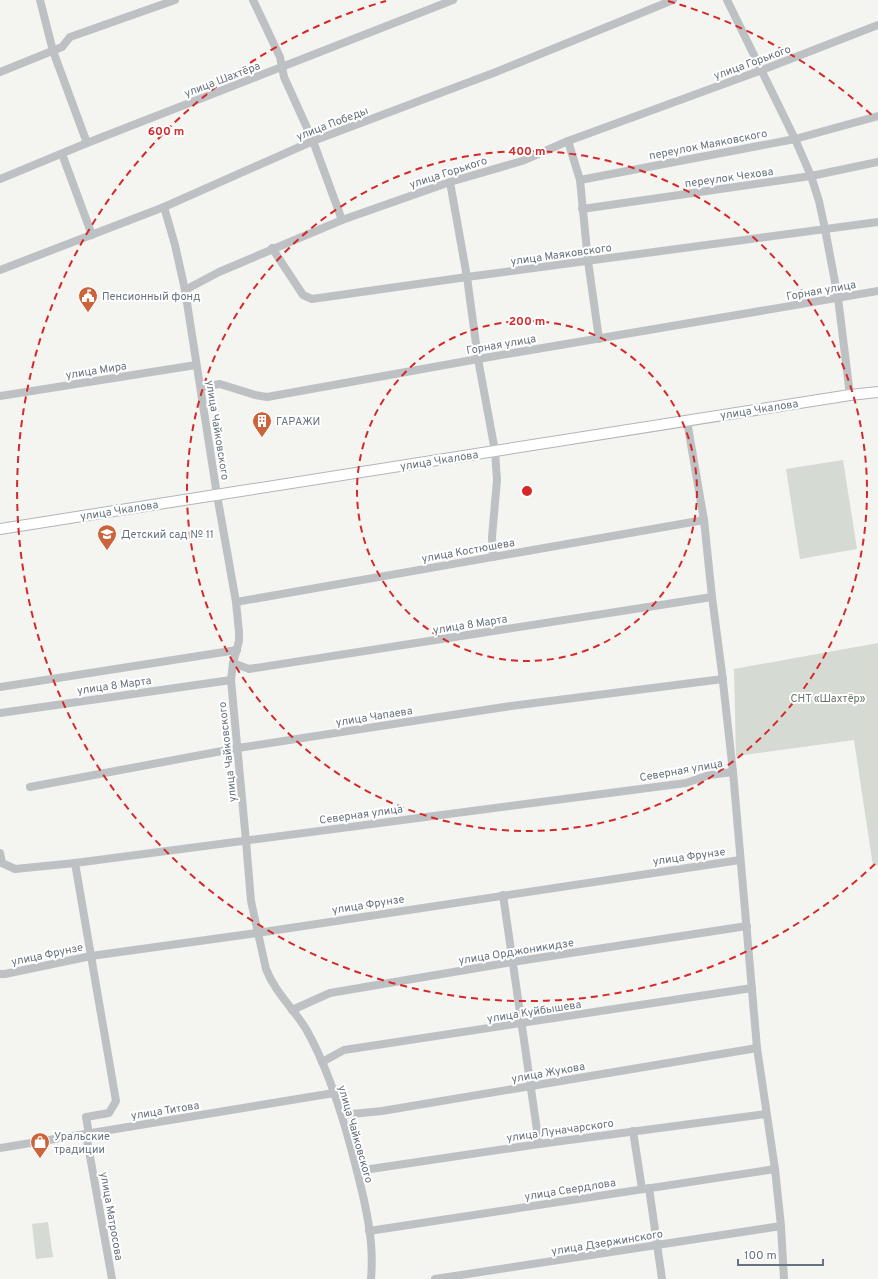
<svg xmlns="http://www.w3.org/2000/svg" width="878" height="1279" viewBox="0 0 878 1279" font-family="Overpass,sans-serif">
  <style>
    .green { fill: #d5dad3 }
    .lines { fill: none; stroke-linecap: round; stroke-linejoin: round }
    .major-casing { stroke: #b2b5b8; stroke-width: 12 }
    .minor { stroke: #bec1c4; stroke-width: 8 }
    .major { stroke: #fff; stroke-width: 10 }
    .ring { fill: none; stroke: #d62828; stroke-width: 2; stroke-dasharray: 7 5 }
    .labels { text-anchor: middle; stroke-width: 4; stroke-linejoin: round; paint-order: stroke }
    .street-label { font-size: 11px; fill: #67737e; stroke: #fff }
    .poi-label { font-size: 11px; fill: #67737e; stroke: #fff; text-anchor: start }
    .park-label { font-size: 11px; fill: #687665; stroke: #fff }
    .centre { fill: #d62828; stroke: #fff; stroke-width: 2 }
    .ring-label { font-size: 12px; text-anchor: middle; font-weight: bold; fill: #d62828; stroke: #fff; stroke-width: 4; stroke-linejoin: round; paint-order: stroke }
  </style>
  <rect width="100%" height="100%" fill="#f4f4f1"/>
  <g class="green">
    <path d="M 843,460 L 857,549 L 800,559 L 786,469 Z"/>
    <path d="M 878,643 L 878,865 L 873,866 L 854,740 L 736,756 L 734,669 Z"/>
    <path d="M 48,1222 L 53,1257 L 36,1259 L 32,1224 Z"/>
  </g>
  <g class="lines">
    <defs>
      <path id="major" d="M 0,529 L 850,395 L 878,392"/>
    </defs>
    <use href="#major" class="major-casing"/>
    <g class="minor">
      <path d="M 40,0 L 53,51 L 87,143"/>
      <path d="M 253,0 L 280,57 L 284,77 L 313,141 L 342,220"/>
      <path d="M 727,0 L 795,139 L 811,176 L 819,201 L 825,229 L 838,298 L 850,395"/>
      <path d="M 0,72 L 62,47 L 70,37 L 175,0"/>
      <path d="M 568,141 L 580,180 L 795,139 L 878,116"/>
      <path d="M 62,154 L 92,235"/>
      <path d="M 0,179 L 87,143 L 453,0"/>
      <path d="M 580,180 L 588,261 L 599,339"/>
      <path d="M 450,182 L 467,277 L 478,359 L 495,451 L 497,480 L 492,537 L 493,557"/>
      <path d="M 164,207 L 175,245 L 185,290 L 217,495 L 236,602 L 239,632 L 239,641 L 233,663 L 231,680 L 246,841 L 251,901 L 266,969 C 275,992 293,1008 306,1029 C 327,1066 340,1107 351,1148 C 359,1179 368,1211 371,1243 C 372,1255 372,1267 371,1279"/>
      <path d="M 582,209 L 811,176 L 878,162"/>
      <path d="M 272,248 L 303,295 L 312,299 L 467,277 L 878,222"/>
      <path d="M 0,270 L 164,207 L 313,141 L 496,72 L 673,0"/>
      <path d="M 185,290 L 219,272 L 342,220 L 450,182 L 522,161 L 568,141 L 762,70 L 878,25"/>
      <path d="M 201,387 L 220,384 L 255,395 L 267,397 L 478,359 L 878,291"/>
      <path d="M 0,396 L 196,365"/>
      <path d="M 687,421 L 704,520 L 712,597 L 722,673 L 733,772 L 757,1048 L 775,1169 L 781,1226 L 784,1279"/>
      <path d="M 236,602 L 704,520"/>
      <path d="M 233,663 L 249,669 L 712,597"/>
      <path d="M 0,687 L 237,650"/>
      <path d="M 0,713 L 231,680"/>
      <path d="M 30,787 L 238,748 L 511,706 L 723,679"/>
      <path d="M 0,853 L 2,863 L 15,869 L 75,863 L 686,783 L 709,775 L 733,772"/>
      <path d="M 75,863 L 116,1101 L 109,1113 L 86,1117 L 89,1134"/>
      <path d="M 503,895 L 539,1144"/>
      <path d="M 0,974 L 5,974 L 91,956 L 257,933 L 740,860"/>
      <path d="M 292,1010 L 330,993 L 512,962 L 747,926"/>
      <path d="M 322,1062 L 344,1050 L 752,988"/>
      <path d="M 342,1115 L 382,1111 L 757,1048"/>
      <path d="M 633,1131 L 642,1189"/>
      <path d="M 86,1134 L 112,1279"/>
      <path d="M 0,1148 L 334,1093"/>
      <path d="M 357,1171 L 539,1144 L 766,1114"/>
      <path d="M 649,1188 L 662,1279"/>
      <path d="M 369,1231 L 775,1169"/>
      <path d="M 435,1279 L 781,1226"/>
    </g>
    <use href="#major" class="major"/>
  </g>
  <g class="ring">
    <circle cx="527" cy="491" r="170"/>
    <circle cx="527" cy="491" r="340"/>
    <path d="M875 864A510 510 0 1 1 386 1M668 1A510 510 0 0 1 875 118"/>
  </g>
  <defs>
    <symbol id="civic-pin" viewBox="-11 -11 22 30"><path d="M0 17L-7.5 6A9.5 9.5 0 1 1 7.5 6Z" fill="#cb643b" stroke="#fff"/><path d="M-.6-6.5H3V-4.5H.6V-3L4-1V1h2V6H-6V1h2V-1L-.6-3ZM-1.2 2.5V6h2.4V2.5Z" fill="#fff"/></symbol>
    <symbol id="building-pin" viewBox="-11 -11 22 30"><path d="M0 17L-7.5 6A9.5 9.5 0 1 1 7.5 6Z" fill="#cb643b" stroke="#fff"/><path d="M-4-6H4V6H1V3H-1V6H-4ZM-2.5-4.3h1.7v1.8h-1.7ZM.8-4.3h1.7v1.8H.8ZM-2.5-1h1.7V.8h-1.7ZM.8-1h1.7V.8H.8Z" fill="#fff"/></symbol>
    <symbol id="school-pin" viewBox="-11 -11 22 30"><path d="M0 17L-7.5 6A9.5 9.5 0 1 1 7.5 6Z" fill="#cb643b" stroke="#fff"/><path d="M0-5L7-2L0 1L-7-2ZM-4 1L0 2.5L4 1V4Q0 6-4 4Z" fill="#fff"/></symbol>
    <symbol id="shop-pin" viewBox="-11 -11 22 30"><path d="M0 17L-7.5 6A9.5 9.5 0 1 1 7.5 6Z" fill="#cb643b" stroke="#fff"/><path d="M-5-2.5h2.3a2.7 3.5 0 0 1 5.4 0H5L5.5 6h-11ZM-1.5-2.5h3a1.5 2.3 0 0 0-3 0Z" fill="#fff"/></symbol>
  </defs>
  <g fill-rule="evenodd">
    <use href="#civic-pin" x="77" y="285" width="22" height="30"/>
    <use href="#building-pin" x="251" y="410" width="22" height="30"/>
    <use href="#school-pin" x="96" y="523" width="22" height="30"/>
    <use href="#shop-pin" x="29" y="1131" width="22" height="30"/>
  </g>
  <g class="labels">
    <g class="street-label">
      <text transform="translate(752 62) rotate(-20)" y="4">улица Горького</text>
      <text transform="translate(222 79) rotate(-21)" y="4">улица Шахтёра</text>
      <text transform="translate(332 123) rotate(-21)" y="4">улица Победы</text>
      <text transform="translate(708 144) rotate(-11)" y="4">переулок Маяковского</text>
      <text transform="translate(448 172) rotate(-18)" y="4">улица Горького</text>
      <text transform="translate(729 177) rotate(-8)" y="4">переулок Чехова</text>
      <text transform="translate(561 254) rotate(-8)" y="4">улица Маяковского</text>
      <text transform="translate(821 290) rotate(-10)" y="4">Горная улица</text>
      <text transform="translate(501 344) rotate(-10)" y="4">Горная улица</text>
      <text transform="translate(96 370) rotate(-9)" y="4">улица Мира</text>
      <text transform="translate(759 409) rotate(-9)" y="4">улица Чкалова</text>
      <text transform="translate(218 430) rotate(81)" y="4">улица Чайковского</text>
      <text transform="translate(439 460) rotate(-9)" y="4">улица Чкалова</text>
      <text transform="translate(119 510) rotate(-9)" y="4">улица Чкалова</text>
      <text transform="translate(468 550) rotate(-10)" y="4">улица Костюшева</text>
      <text transform="translate(470 624) rotate(-9)" y="4">улица 8 Марта</text>
      <text transform="translate(114 685) rotate(-8)" y="4">улица 8 Марта</text>
      <text transform="translate(374 716) rotate(-9)" y="4">улица Чапаева</text>
      <text transform="translate(227 752) rotate(-96)" y="4">улица Чайковского</text>
      <text transform="translate(681 770) rotate(-10)" y="4">Северная улица</text>
      <text transform="translate(361 814) rotate(-8)" y="4">Северная улица</text>
      <text transform="translate(689 856) rotate(-8)" y="4">улица Фрунзе</text>
      <text transform="translate(368 904) rotate(-9)" y="4">улица Фрунзе</text>
      <text transform="translate(516 951) rotate(-9)" y="4">улица Орджоникидзе</text>
      <text transform="translate(47 954) rotate(-12)" y="4">улица Фрунзе</text>
      <text transform="translate(534 1011) rotate(-9)" y="4">улица Куйбышева</text>
      <text transform="translate(548 1072) rotate(-10)" y="4">улица Жукова</text>
      <text transform="translate(165 1110) rotate(-9)" y="4">улица Титова</text>
      <text transform="translate(560 1130) rotate(-8)" y="4">улица Луначарского</text>
      <text transform="translate(356 1134) rotate(74)" y="4">улица Чайковского</text>
      <text transform="translate(570 1189) rotate(-9)" y="4">улица Свердлова</text>
      <text transform="translate(112 1216) rotate(80)" y="4">улица Матросова</text>
      <text transform="translate(607 1242) rotate(-9)" y="4">улица Дзержинского</text>
    </g>
    <g class="poi-label">
      <text x="102" y="300">Пенсионный фонд</text>
      <text x="276" y="425">ГАРАЖИ</text>
      <text x="121" y="538">Детский сад № 11</text>
      <text x="54" y="1140">Уральские<tspan x="54" dy="13">традиции</tspan></text>
    </g>
    <g class="park-label">
      <text x="828" y="702">СНТ «Шахтёр»</text>
    </g>
  </g>
  <circle cx="527" cy="491" r="6" class="centre"/>
  <g class="ring-label">
    <text x="166" y="135">600 m</text>
    <text x="527" y="155">400 m</text>
    <text x="527" y="325">200 m</text>
  </g>
  <path d="M738 1259v6h85v-6" fill="none" stroke="#67737e" stroke-width="2"/>
  <text x="744" y="1259" font-size="12" fill="#67737e" stroke="#ffffff" stroke-width="3" paint-order="stroke">100 m</text>
</svg>
